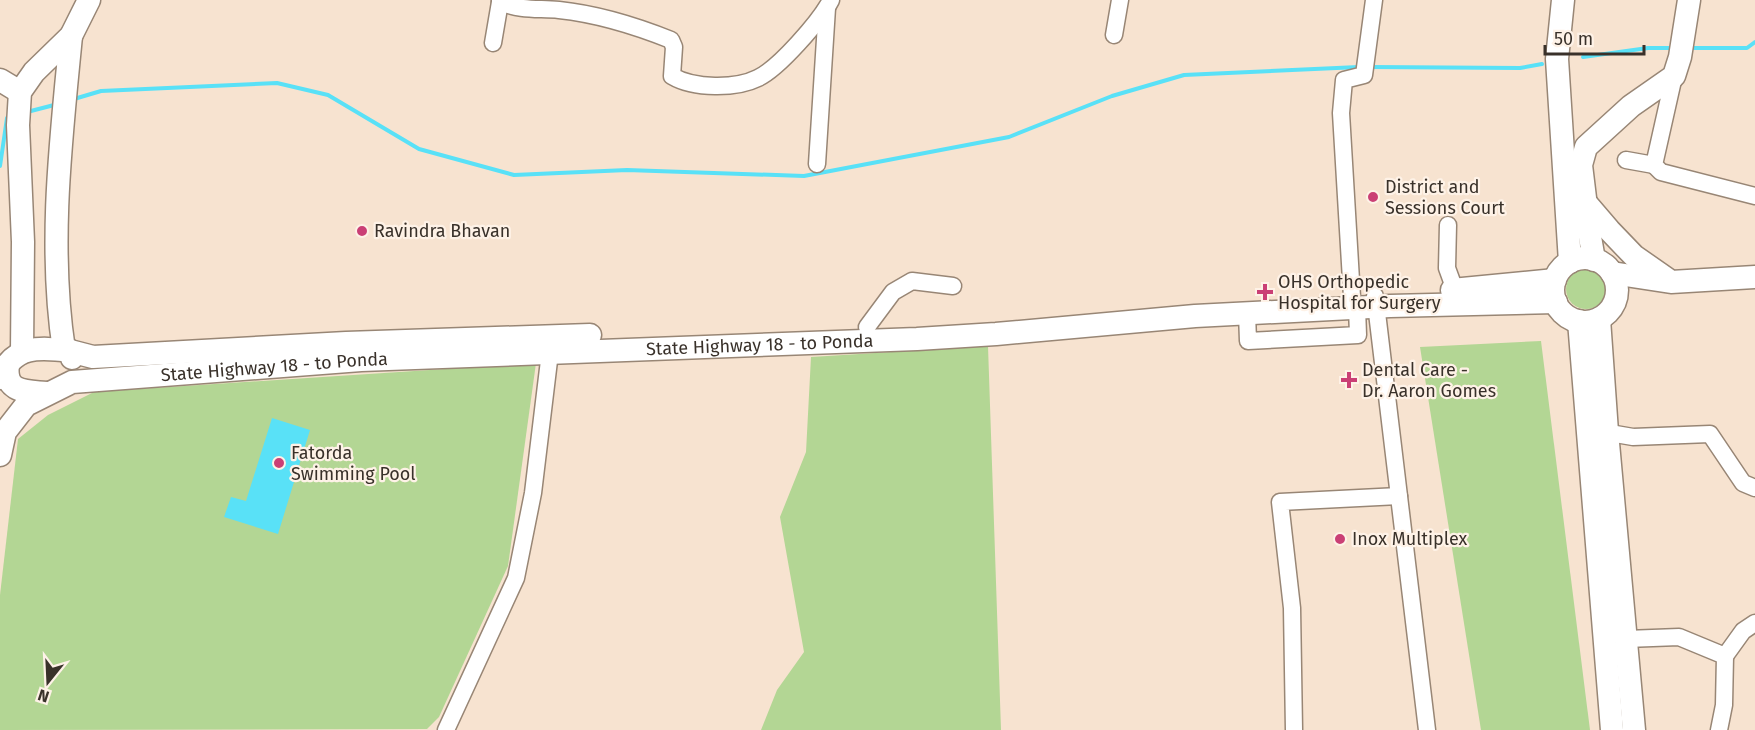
<svg xmlns="http://www.w3.org/2000/svg" width="1755" height="730" viewBox="0 0 1755 730" font-family="'Fira Sans',sans-serif">
  <style>
    .green { fill: #b3d694 }
    .water { fill: #59e1f7 }
    .lines { fill: none; stroke-linecap: round; stroke-linejoin: round }
    .stream { stroke: #59e1f7; stroke-width: 4 }
    .street-casing { stroke: #988675; stroke-width: 19 }
    .secondary-casing { stroke: #988675; stroke-width: 25 }
    .street { stroke: #fff; stroke-width: 16 }
    .secondary { stroke: #fff; stroke-width: 22 }
    .poi-dot { fill: #ca3f75; stroke: #fef2e7; stroke-width: 2 }
    .labels { text-anchor: middle; stroke-width: 4.5; stroke-linejoin: round; paint-order: stroke }
    .poi-label { font-size: 18px; fill: #39312a; stroke: #fef2e7; text-anchor: start }
    .street-label { font-size: 18px; fill: #39312a; stroke: #fef2e7 }
  </style>
  <rect width="100%" height="100%" fill="#f7e3d0"/>
  <g class="green">
    <circle cx="1586" cy="289" r="20"/>
    <path d="M 1541,341 L 1590,730 L 1481,730 L 1420,347 Z"/>
    <path d="M 988,346 L 1001,730 L 761,730 L 777,690 L 804,652 L 780,517 L 806,452 L 811,357 Z"/>
    <path d="M 536,363 L 508,566 L 439,717 L 427,729 L 0,730 L 0,595 L 18,439 L 48,415 L 94,392 Z"/>
  </g>
  <path class="water" d="M 272,418 L 310,430 L 278,534 L 224,517 L 231,497 L 246,501 Z"/>
  <g class="lines">
    <g class="stream">
      <path d="M 1688,48 L 1747,48 L 1755,42"/>
      <path d="M 1583,57 L 1648,48 L 1674,48"/>
      <path d="M 1370,67 L 1520,68 L 1542,64"/>
      <path d="M 74,99 L 101,91 L 277,83 L 328,95 L 419,149 L 514,175 L 627,170 L 804,176 L 1009,137 L 1112,96 L 1184,75 L 1359,67"/>
      <path d="M 27,112 L 58,104"/>
      <path d="M 0,166 L 7,118 L 12,117"/>
    </g>
    <defs>
      <g id="street">
        <path d="M 500,0 L 500,2 C 522,11 537,8 559,10 C 597,14 636,26 671,40 L 674,47 L 672,76 C 694,89 736,89 758,78 C 779,68 820,21 831,0"/>
        <path d="M 1114,35 L 1120,0"/>
        <path d="M 493,43 L 500,2"/>
        <path d="M 1674,76 L 1654,165 L 1661,172 L 1755,196"/>
        <path d="M 1626,160 L 1654,165"/>
        <path d="M 817,164 L 827,8"/>
        <path d="M 1448,225 L 1447,268 L 1455,290"/>
        <path d="M 1375,296 L 1427,730"/>
        <path d="M 1352,297 L 1341,113 L 1344,80 L 1364,75 L 1374,0"/>
        <path d="M 1247,313 L 1248,341 L 1358,335 L 1357,308"/>
        <path d="M 867,327 L 893,292 L 912,281 L 953,286"/>
        <path d="M 1598,431 L 1633,437 L 1710,434 L 1743,483 L 1755,488"/>
        <path d="M 1626,639 L 1679,637 L 1725,656 L 1724,705 L 1719,730"/>
        <path d="M 1725,656 L 1743,631 L 1755,623"/>
        <path d="M 446,730 L 516,578 L 533,493 L 551,344"/>
        <path d="M 1294,730 L 1292,608 L 1280,502 L 1399,496"/>
      </g>
      <g id="secondary">
        <path d="M 1563,0 L 1557,59 L 1570,262"/>
        <path d="M 0,80 L 20,92"/>
        <path d="M 1585,202 L 1609,230 L 1634,256 L 1667,279"/>
        <circle cx="1585" cy="290" r="32"/>
        <path d="M 1594,260 L 1589,231 L 1581,165 L 1586,147 L 1631,106 L 1674,76 L 1680,57 L 1689,0"/>
        <path d="M 1612,273 L 1671,282 L 1755,277"/>
        <path d="M 1452,290 L 1555,280"/>
        <path d="M 1599,319 L 1607,432 L 1634,730"/>
        <path d="M 1579,321 L 1612,730"/>
        <path d="M 64,350 C 48,246 61,139 71,36"/>
        <path d="M 70,351 L 93,357 L 346,343 L 590,335"/>
        <path d="M 22,352 L 23,242 L 18,125 L 20,92 L 34,72 L 71,36 L 89,0"/>
        <path d="M 8,365 C 4,393 26,391 46,393"/>
        <path d="M 0,378 C 13,345 39,347 70,351 L 72,358"/>
        <path id="s1" d="M 0,455 L 5,432 L 26,405 L 72,382 L 361,360 L 917,339 L 996,334 L 1195,316 L 1390,306 L 1556,302"/>
      </g>
    </defs>
    <use href="#street" class="street-casing"/>
    <use href="#secondary" class="secondary-casing"/>
    <use href="#street" class="street"/>
    <use href="#secondary" class="secondary"/>
  </g>
  <g class="poi-dot">
    <circle cx="1373" cy="197" r="6"/>
    <circle cx="362" cy="231" r="6"/>
    <path d="M1262 283h6v6h6v6h-6v6h-6v-6h-6v-6h6z"/>
    <path d="M1346 371h6v6h6v6h-6v6h-6v-6h-6v-6h6z"/>
    <circle cx="279" cy="463" r="6"/>
    <circle cx="1340" cy="539" r="6"/>
  </g>
  <g class="labels">
    <g class="poi-label">
      <text x="1385" y="193">District and<tspan x="1385" dy="21">Sessions Court</tspan></text>
      <text x="374" y="237">Ravindra Bhavan</text>
      <text x="1278" y="288">OHS Orthopedic<tspan x="1278" dy="21">Hospital for Surgery</tspan></text>
      <text x="1362" y="376">Dental Care -<tspan x="1362" dy="21">Dr. Aaron Gomes</tspan></text>
      <text x="291" y="459">Fatorda<tspan x="291" dy="21">Swimming Pool</tspan></text>
      <text x="1352" y="545">Inox Multiplex</text>
    </g>
    <g class="street-label">
      <text dy="6" stroke="none"><textPath href="#s1" startOffset="798">State Highway 18 - to Ponda</textPath></text>
      <text dy="6" stroke="none"><textPath href="#s1" startOffset="312">State Highway 18 - to Ponda</textPath></text>
    </g>
  </g>
  <g transform="translate(48 682) rotate(198)" stroke="#fef2e7" stroke-width="4.5" paint-order="stroke">
  <path d="M0-4.5L10 22L0 15L-10 22Z" fill="#39312a"/>
  <text y="-9" font-size="16" font-weight="bold" text-anchor="middle" fill="#39312a">N</text>
  </g>
  <path d="M1545 45v9h99v-9" fill="none" stroke="#39312a" stroke-width="3"/>
  <text x="1554" y="45" font-size="18" fill="#39312a" stroke="#fef2e7" stroke-width="4.5" paint-order="stroke">50 m</text>
</svg>
